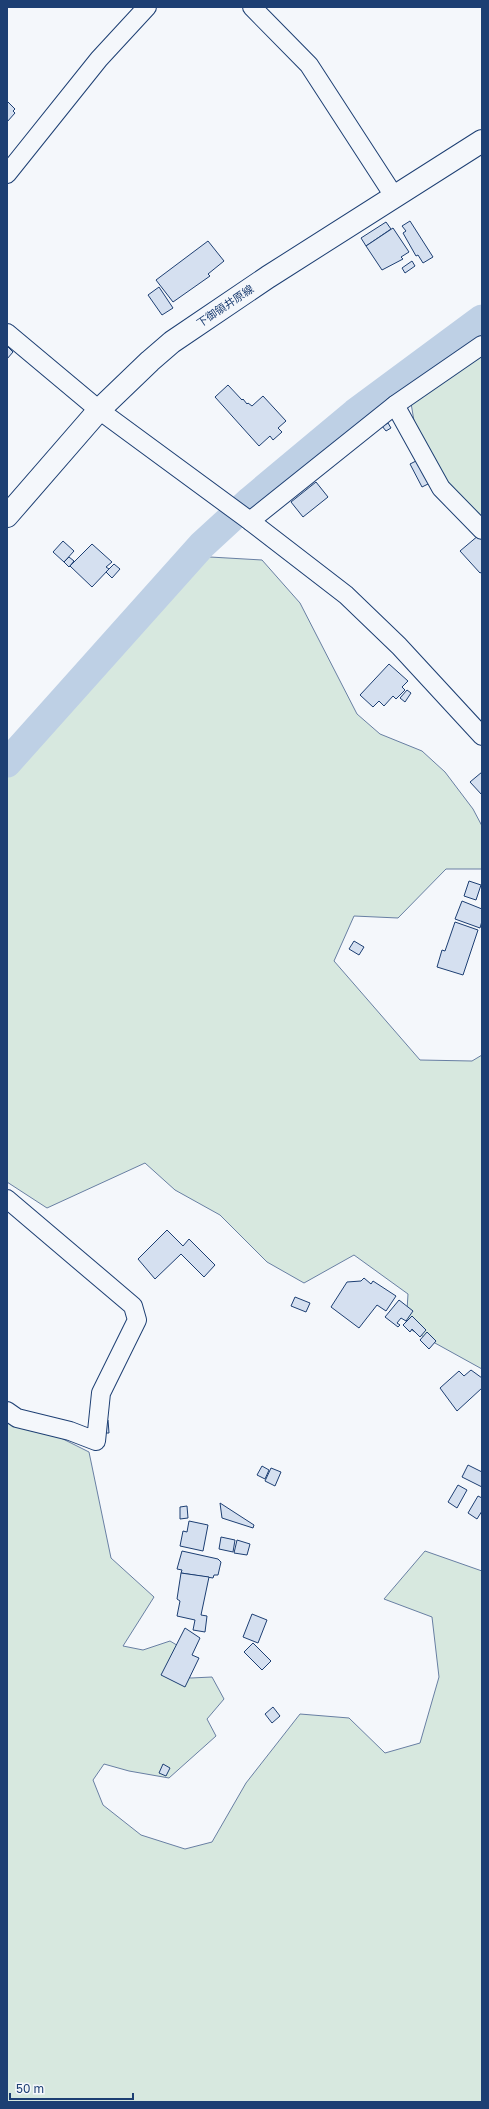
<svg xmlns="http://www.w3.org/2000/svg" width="489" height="2109" viewBox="0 0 489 2109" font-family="'Golos Text','Noto Sans JP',sans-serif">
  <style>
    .green { fill: #d7e8df; stroke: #687fa3 }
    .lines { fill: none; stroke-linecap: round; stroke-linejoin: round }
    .river { stroke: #bed0e5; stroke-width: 29 }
    .building { fill: #d5e0f0; stroke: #1d3f73 }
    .minor-casing { stroke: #1d3f73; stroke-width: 20 }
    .major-casing { stroke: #1d3f73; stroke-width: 24 }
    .minor { stroke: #f4f7fb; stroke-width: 18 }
    .major { stroke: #f4f7fb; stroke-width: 22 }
    .labels { text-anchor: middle; stroke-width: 3; stroke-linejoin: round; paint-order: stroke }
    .street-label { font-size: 11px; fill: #1d3f73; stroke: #f4f7fb }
  </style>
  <rect width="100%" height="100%" fill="#f4f7fb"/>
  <g class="green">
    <path d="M 482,352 L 482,523 L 453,492 L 416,433 L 411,403 Z"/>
    <path d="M 210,557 L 262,560 L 300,603 L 357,714 L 380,734 L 422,751 L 445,772 L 473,809 L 482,826 L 482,869 L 446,869 L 398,918 L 354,916 L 334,961 L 420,1060 L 472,1061 L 482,1055 L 482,1369 L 406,1327 L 408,1294 L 354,1255 L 304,1283 L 267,1262 L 220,1215 L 175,1190 L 145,1163 L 47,1208 L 7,1182 L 7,773 L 49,721 L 190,564 Z"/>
    <path d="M 7,1421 L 57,1436 L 89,1452 L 111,1558 L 154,1597 L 123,1646 L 143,1650 L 170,1641 L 190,1653 L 177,1675 L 191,1678 L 212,1677 L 224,1699 L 207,1719 L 216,1736 L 169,1778 L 129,1771 L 104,1764 L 93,1780 L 103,1805 L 141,1835 L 185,1849 L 212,1842 L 246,1783 L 300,1714 L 349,1718 L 385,1753 L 420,1743 L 439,1677 L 432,1617 L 384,1599 L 425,1551 L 482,1571 L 482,2102 L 7,2102 Z"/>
  </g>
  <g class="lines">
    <path class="river" d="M 7,763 L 202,545 L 251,500 L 355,413 L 482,319"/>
  </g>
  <g class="building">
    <path d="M 7,101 L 15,109 L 13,111 L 15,113 L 7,122 Z"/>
    <path d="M 410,221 L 433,257 L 423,263 L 418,255 L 416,256 L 403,233 L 406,231 L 402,226 Z"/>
    <path d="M 386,222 L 391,229 L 366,246 L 361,238 Z"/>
    <path d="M 393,228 L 409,252 L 401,257 L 403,259 L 382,270 L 366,246 Z"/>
    <path d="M 208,241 L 224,261 L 208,274 L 210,276 L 173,302 L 156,280 Z"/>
    <path d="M 412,261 L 415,266 L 405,273 L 402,268 Z"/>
    <path d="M 159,287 L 173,308 L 162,315 L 148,295 Z"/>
    <path d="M 7,346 L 13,352 L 7,359 Z"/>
    <path d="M 228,385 L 242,400 L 243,399 L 247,404 L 248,403 L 252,406 L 263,396 L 286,421 L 278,428 L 282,432 L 273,440 L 270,436 L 259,446 L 215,397 Z"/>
    <path d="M 388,423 L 391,428 L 386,431 L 382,426 Z"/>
    <path d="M 418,460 L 430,483 L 422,487 L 410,464 Z"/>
    <path d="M 316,482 L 328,497 L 303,517 L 291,502 Z"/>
    <path d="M 479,535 L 482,538 L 482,572 L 480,573 L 460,551 Z"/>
    <path d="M 63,541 L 74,551 L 64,562 L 53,552 Z"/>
    <path d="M 92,544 L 112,562 L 106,567 L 109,569 L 92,587 L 70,566 Z"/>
    <path d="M 69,557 L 74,561 L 69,567 L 64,562 Z"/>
    <path d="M 114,564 L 120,569 L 112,578 L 106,572 Z"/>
    <path d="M 389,664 L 408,681 L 402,687 L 405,690 L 396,699 L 393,696 L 384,706 L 379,701 L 373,707 L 360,695 Z"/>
    <path d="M 407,690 L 411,693 L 405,702 L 400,698 Z"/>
    <path d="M 482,772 L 482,795 L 470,782 Z"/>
    <path d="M 469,881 L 481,885 L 476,900 L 464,896 Z"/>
    <path d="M 462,901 L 482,909 L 482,921 L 480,928 L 455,919 Z"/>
    <path d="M 455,922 L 478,930 L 463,975 L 437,967 L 442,950 L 445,951 Z"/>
    <path d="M 354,941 L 364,947 L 359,955 L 349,949 Z"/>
    <path d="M 167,1230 L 183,1246 L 189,1239 L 215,1265 L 204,1277 L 181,1254 L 155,1279 L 138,1259 Z"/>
    <path d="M 364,1278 L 371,1284 L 373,1281 L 396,1296 L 386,1311 L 377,1305 L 359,1328 L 331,1307 L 347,1282 L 361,1281 Z"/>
    <path d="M 295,1297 L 310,1303 L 306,1312 L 291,1306 Z"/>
    <path d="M 399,1300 L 413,1311 L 406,1321 L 401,1318 L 397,1323 L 400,1325 L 398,1327 L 385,1317 Z"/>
    <path d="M 412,1316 L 426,1330 L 420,1337 L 412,1329 L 410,1332 L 403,1325 Z"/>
    <path d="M 427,1332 L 436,1341 L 429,1349 L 420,1340 Z"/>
    <path d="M 471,1370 L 482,1378 L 482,1388 L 457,1411 L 440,1388 L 459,1371 L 464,1376 Z"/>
    <path d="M 103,1420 L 108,1420 L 109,1433 L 103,1433 Z"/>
    <path d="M 468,1465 L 482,1472 L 482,1487 L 462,1477 Z"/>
    <path d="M 262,1466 L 269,1470 L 265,1479 L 257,1475 Z"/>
    <path d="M 271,1468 L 281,1472 L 275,1486 L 265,1481 Z"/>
    <path d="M 458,1485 L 467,1490 L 457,1508 L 448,1502 Z"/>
    <path d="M 478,1496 L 482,1498 L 482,1511 L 477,1519 L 468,1513 Z"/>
    <path d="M 220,1503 L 254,1525 L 253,1528 L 222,1518 Z"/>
    <path d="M 187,1506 L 188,1518 L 180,1519 L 180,1507 Z"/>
    <path d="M 189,1521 L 208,1525 L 203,1551 L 180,1546 L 183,1531 L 187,1532 Z"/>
    <path d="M 221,1537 L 235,1540 L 233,1552 L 219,1549 Z"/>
    <path d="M 237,1540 L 250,1544 L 247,1555 L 234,1553 Z"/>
    <path d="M 182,1551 L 218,1559 L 221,1562 L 218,1575 L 214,1575 L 213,1578 L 181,1573 L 182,1570 L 177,1569 Z"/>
    <path d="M 181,1573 L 209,1577 L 201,1615 L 207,1616 L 205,1632 L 193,1630 L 195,1620 L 177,1616 L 180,1601 L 177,1599 Z"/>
    <path d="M 252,1614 L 267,1620 L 258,1643 L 243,1637 Z"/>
    <path d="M 185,1628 L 200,1638 L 192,1655 L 199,1658 L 185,1687 L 161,1675 Z"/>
    <path d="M 253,1643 L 271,1661 L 262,1670 L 244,1652 Z"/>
    <path d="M 273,1707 L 280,1716 L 272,1723 L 265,1714 Z"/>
    <path d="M 163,1764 L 170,1768 L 166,1776 L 159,1773 Z"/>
  </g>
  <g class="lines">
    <defs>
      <g id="minor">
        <path d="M 252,7 L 309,65 L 394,196"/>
        <path d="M 7,174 L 99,59 L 147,7"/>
        <path d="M 7,333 L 99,410 L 250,521 L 346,595 L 399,646 L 482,736"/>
        <path d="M 395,405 L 441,488 L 482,530"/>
        <path d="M 250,521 L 395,405 L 482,345"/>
        <path d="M 7,1199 L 133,1306 L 137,1320 L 101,1393 L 96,1441 L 70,1431 L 17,1418 L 7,1411"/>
      </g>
      <path id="major" d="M 7,516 L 99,410 L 150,361 L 172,342 L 268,277 L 482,141"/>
    </defs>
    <use href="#minor" class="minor-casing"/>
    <use href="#major" class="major-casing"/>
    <use href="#minor" class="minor"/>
    <use href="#major" class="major"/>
  </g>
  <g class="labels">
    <g class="street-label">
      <text transform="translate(225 306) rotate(-34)" y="4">下御領井原線</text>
    </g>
  </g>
  <rect width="489" height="2109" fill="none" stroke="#1d3f73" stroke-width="16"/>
  <path d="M10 2093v6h123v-6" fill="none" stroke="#1d3f73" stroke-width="2"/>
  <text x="16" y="2093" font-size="12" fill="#1d3f73" stroke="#f4f7fb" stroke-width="3" paint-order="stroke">50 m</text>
</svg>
